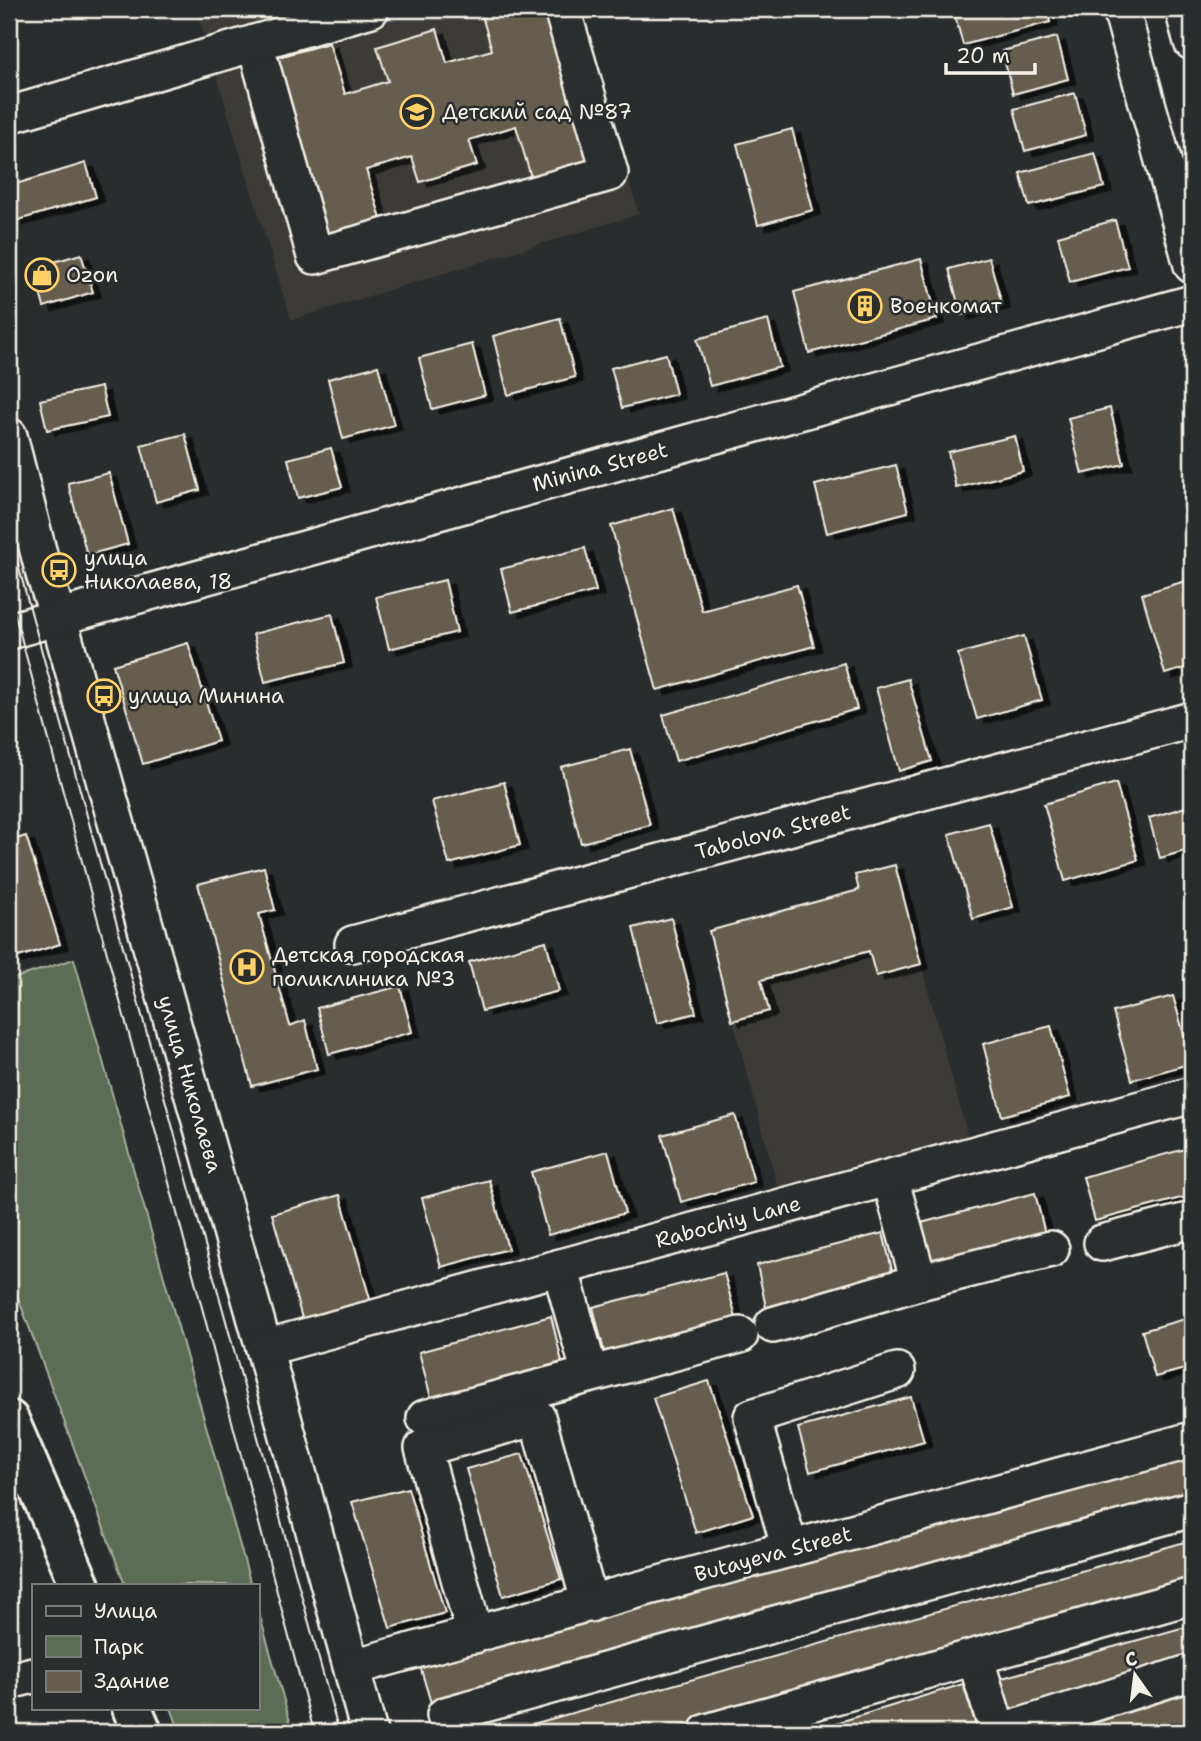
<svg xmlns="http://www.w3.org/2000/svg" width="1201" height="1741" viewBox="0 0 1201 1741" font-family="'Shantell Sans',sans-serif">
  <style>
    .built { fill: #3c3b37 }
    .green { fill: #5d6c54; stroke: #a8ae9e; stroke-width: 2 }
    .building { fill: #655d4d; stroke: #f4f1e8; stroke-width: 2; filter: url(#shadow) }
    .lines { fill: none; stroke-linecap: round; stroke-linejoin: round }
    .minor-casing { stroke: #f4f1e8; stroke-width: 40 }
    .major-casing { stroke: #f4f1e8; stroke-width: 44 }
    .minor { stroke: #2a2d2e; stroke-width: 35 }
    .major { stroke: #2a2d2e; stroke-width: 38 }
    .tram { stroke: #f4f1e8; stroke-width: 2 }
    .labels { text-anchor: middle; stroke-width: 5; stroke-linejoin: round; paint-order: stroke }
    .poi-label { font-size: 21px; fill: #f4f1e8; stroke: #2a2d2e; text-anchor: start }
    .street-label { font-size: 21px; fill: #f4f1e8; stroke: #2a2d2e }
  </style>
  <defs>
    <filter id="shadow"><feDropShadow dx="8" dy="4.5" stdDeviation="0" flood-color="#0009"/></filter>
  </defs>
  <rect width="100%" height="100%" fill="#2a2d2e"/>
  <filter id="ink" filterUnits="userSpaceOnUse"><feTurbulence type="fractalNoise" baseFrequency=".0143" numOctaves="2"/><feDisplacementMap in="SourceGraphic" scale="14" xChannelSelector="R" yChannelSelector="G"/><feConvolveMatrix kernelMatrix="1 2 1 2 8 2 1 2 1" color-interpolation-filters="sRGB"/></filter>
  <g filter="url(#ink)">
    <g class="built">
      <path d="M 196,9 L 576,9 L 639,214 L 291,320 Z"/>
      <path d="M 898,880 L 969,1141 L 779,1192 L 709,931 Z"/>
    </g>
    <g class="green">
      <path d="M 74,959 L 251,1585 L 125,1585 L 9,1273 L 9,980 Z"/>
      <path d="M 257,1606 L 293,1732 L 180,1732 L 171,1708 L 257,1708 Z"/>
    </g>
    <g class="building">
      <path d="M 480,9 L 543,9 L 590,167 L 533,184 L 516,126 L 469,140 L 477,165 L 420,182 L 412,157 L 366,170 L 382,222 L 326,238 L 272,59 L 329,43 L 345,94 L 388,81 L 377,47 L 437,29 L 447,63 L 492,50 Z"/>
      <path d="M 967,9 L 1047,9 L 1050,22 L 963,45 L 954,12 Z"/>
      <path d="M 1057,37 L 1068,79 L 1013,94 L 1002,51 Z"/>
      <path d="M 1075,93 L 1086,135 L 1025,151 L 1014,109 Z"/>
      <path d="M 792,129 L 813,210 L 758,225 L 737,144 Z"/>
      <path d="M 1095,153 L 1104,187 L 1029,206 L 1020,173 Z"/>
      <path d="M 86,163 L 96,197 L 15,221 L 9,201 L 9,186 Z"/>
      <path d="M 1115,220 L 1128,267 L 1070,282 L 1058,236 Z"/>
      <path d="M 81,254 L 93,292 L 44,307 L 33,268 Z"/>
      <path d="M 989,258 L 1002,304 L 961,315 L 949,269 Z"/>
      <path d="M 921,259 L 937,319 L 809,353 L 794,292 Z"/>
      <path d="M 560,318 L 575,377 L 508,395 L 493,336 Z"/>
      <path d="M 768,320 L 780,367 L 710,386 L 697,339 Z"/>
      <path d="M 472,344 L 485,395 L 432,409 L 419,358 Z"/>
      <path d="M 666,354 L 676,394 L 622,408 L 611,368 Z"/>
      <path d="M 378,366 L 394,425 L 343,439 L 328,379 Z"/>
      <path d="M 101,387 L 108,417 L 47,430 L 40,400 Z"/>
      <path d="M 1110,408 L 1124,464 L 1082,474 L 1068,418 Z"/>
      <path d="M 185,434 L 200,490 L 156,502 L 141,445 Z"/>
      <path d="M 1015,436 L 1023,471 L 956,488 L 948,452 Z"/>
      <path d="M 331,448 L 342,487 L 298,498 L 288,459 Z"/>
      <path d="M 896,465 L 908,512 L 827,533 L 815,485 Z"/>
      <path d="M 109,473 L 128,544 L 87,555 L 68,483 Z"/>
      <path d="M 673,508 L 702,611 L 797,585 L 814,646 L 657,690 L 611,526 Z"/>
      <path d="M 585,548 L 596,591 L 512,612 L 501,569 Z"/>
      <path d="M 1192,579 L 1192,666 L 1165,674 L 1142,594 Z"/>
      <path d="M 445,580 L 457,632 L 389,649 L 376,597 Z"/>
      <path d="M 332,614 L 344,663 L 265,682 L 253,634 Z"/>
      <path d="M 1024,636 L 1042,700 L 977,719 L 958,654 Z"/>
      <path d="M 188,643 L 218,741 L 143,764 L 113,665 Z"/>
      <path d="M 844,663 L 857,709 L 676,761 L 663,715 Z"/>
      <path d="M 908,679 L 932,761 L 899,771 L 876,688 Z"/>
      <path d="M 630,749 L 650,825 L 581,843 L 561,767 Z"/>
      <path d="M 504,782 L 520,845 L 449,864 L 432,801 Z"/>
      <path d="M 1116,783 L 1138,860 L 1065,881 L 1044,804 Z"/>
      <path d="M 1192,805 L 1192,849 L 1160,858 L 1149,818 Z"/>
      <path d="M 989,823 L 1013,907 L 973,919 L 949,834 Z"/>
      <path d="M 26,836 L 60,944 L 12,959 L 9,949 L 9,841 Z"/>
      <path d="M 895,865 L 921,964 L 876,976 L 869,951 L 761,980 L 769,1011 L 732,1021 L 709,931 L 859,890 L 855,875 Z"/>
      <path d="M 264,867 L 275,910 L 259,914 L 290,1026 L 305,1020 L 317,1069 L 252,1086 L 198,884 Z"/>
      <path d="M 671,918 L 696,1013 L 657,1023 L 633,928 Z"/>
      <path d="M 546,941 L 559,991 L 482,1011 L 469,962 Z"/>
      <path d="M 400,986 L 412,1032 L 329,1054 L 317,1008 Z"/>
      <path d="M 1173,996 L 1192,1063 L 1132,1080 L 1113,1012 Z"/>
      <path d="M 1051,1026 L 1070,1097 L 1002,1116 L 983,1044 Z"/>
      <path d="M 735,1115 L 754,1182 L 681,1202 L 662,1135 Z"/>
      <path d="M 1192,1147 L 1192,1195 L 1095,1221 L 1083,1177 Z"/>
      <path d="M 608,1151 L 625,1213 L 548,1235 L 531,1172 Z"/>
      <path d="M 489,1180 L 508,1249 L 441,1267 L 422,1198 Z"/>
      <path d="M 1035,1193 L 1045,1234 L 932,1264 L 921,1223 Z"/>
      <path d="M 340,1195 L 372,1306 L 304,1325 L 272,1214 Z"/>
      <path d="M 883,1233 L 894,1278 L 767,1312 L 757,1265 Z"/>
      <path d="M 724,1273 L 737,1322 L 605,1355 L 593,1307 Z"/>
      <path d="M 551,1316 L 562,1362 L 431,1398 L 419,1352 Z"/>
      <path d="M 1192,1317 L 1192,1367 L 1155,1377 L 1142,1331 Z"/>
      <path d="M 709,1381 L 753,1515 L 696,1533 L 653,1398 Z"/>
      <path d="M 911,1397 L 924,1441 L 810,1472 L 798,1428 Z"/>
      <path d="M 522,1454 L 561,1579 L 503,1596 L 466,1469 Z"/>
      <path d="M 1192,1457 L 1192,1497 L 431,1703 L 420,1666 Z"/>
      <path d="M 408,1488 L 445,1613 L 390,1628 L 352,1502 Z"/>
      <path d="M 1192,1540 L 1192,1584 L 662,1732 L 504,1732 Z"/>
      <path d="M 1192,1625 L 1192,1660 L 1004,1712 L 995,1680 Z"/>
      <path d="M 963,1684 L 978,1732 L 807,1732 Z"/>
      <path d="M 1192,1692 L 1192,1732 L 1066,1732 Z"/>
    </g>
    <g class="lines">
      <defs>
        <g id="minor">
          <path d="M 1121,9 L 1192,265"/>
          <path d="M 1183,9 L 1192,42"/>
          <path d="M 255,43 L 315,256 L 610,173 L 562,9"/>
          <path d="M 9,115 L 371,9"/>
          <path d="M 9,436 L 44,574 L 58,616 L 264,1348 L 369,1732"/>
          <path d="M 9,631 L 1192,303"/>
          <path d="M 353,944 L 1192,720"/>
          <path d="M 1102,1243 L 1192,1220"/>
          <path d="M 560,1267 L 590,1374"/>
          <path d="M 919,1282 L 1051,1249"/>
          <path d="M 773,1325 L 919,1282 L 890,1178"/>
          <path d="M 264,1348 L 1192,1095"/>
          <path d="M 425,1418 L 740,1335"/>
          <path d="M 790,1549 L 752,1417 L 897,1371"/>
          <path d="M 475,1635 L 423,1448 L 537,1417 L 590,1604"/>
          <path d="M 975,1657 L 998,1732"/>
          <path d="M 353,1667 L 1192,1440"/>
          <path d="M 9,1681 L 33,1675"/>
          <path d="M 445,1715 L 1192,1509"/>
          <path d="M 707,1732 L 1192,1596"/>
          <path d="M 1002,1732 L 1192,1672"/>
        </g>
        <g id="major">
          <path d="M 9,1420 L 80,1585"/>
          <path d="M 132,1708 L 142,1732"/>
        </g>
      </defs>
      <use href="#minor" class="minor-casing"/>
      <use href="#major" class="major-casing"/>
      <use href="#minor" class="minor"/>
      <use href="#major" class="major"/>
      <g class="tram">
        <path d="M 9,532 L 339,1732"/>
        <path d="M 9,593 L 158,1141 L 314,1732"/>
      </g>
    </g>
  </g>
  <defs>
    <symbol id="school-ring" viewBox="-11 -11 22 22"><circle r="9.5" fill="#2a2d2e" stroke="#ffd166" stroke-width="1.5"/><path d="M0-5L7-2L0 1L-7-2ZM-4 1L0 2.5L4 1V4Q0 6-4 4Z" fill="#ffd166"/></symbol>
    <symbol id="shop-ring" viewBox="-11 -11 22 22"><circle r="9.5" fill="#2a2d2e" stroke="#ffd166" stroke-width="1.5"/><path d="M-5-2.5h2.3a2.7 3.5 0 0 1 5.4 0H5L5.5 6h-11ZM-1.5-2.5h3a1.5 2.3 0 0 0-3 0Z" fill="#ffd166"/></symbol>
    <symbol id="building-ring" viewBox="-11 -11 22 22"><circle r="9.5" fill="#2a2d2e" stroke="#ffd166" stroke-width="1.5"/><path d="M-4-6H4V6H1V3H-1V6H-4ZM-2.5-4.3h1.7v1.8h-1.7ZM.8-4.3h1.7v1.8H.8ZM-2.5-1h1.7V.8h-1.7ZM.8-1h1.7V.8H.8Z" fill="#ffd166"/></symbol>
    <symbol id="bus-ring" viewBox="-11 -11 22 22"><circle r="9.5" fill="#2a2d2e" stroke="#ffd166" stroke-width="1.5"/><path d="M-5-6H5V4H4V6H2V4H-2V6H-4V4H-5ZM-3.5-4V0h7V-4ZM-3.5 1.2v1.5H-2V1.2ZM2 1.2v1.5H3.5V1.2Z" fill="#ffd166"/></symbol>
    <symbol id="hospital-ring" viewBox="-11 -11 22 22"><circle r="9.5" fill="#2a2d2e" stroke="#ffd166" stroke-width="1.5"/><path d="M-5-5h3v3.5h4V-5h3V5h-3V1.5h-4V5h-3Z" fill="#ffd166"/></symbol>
  </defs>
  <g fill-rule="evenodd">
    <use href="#school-ring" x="398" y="93" width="38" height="38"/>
    <use href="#shop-ring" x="23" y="256" width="38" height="38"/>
    <use href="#building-ring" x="846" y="287" width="38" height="38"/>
    <use href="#bus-ring" x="40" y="551" width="38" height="38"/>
    <use href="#bus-ring" x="85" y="677" width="38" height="38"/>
    <use href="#hospital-ring" x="228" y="948" width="38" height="38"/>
  </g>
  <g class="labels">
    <g class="poi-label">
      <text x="442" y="119">Детский сад №87</text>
      <text x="66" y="282">Ozon</text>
      <text x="890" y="313">Военкомат</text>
      <text x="84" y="565">улица<tspan x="84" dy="24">Николаева, 18</tspan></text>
      <text x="128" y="703">улица Минина</text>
      <text x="272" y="962">Детская городская<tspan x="272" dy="24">поликлиника №3</tspan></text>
    </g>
    <g class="street-label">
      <text transform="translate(600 467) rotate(-15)" y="7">Minina Street</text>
      <text transform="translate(773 832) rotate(-15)" y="7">Tabolova Street</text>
      <text transform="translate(190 1084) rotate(74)" y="7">улица Николаева</text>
      <text transform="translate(728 1222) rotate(-15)" y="7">Rabochiy Lane</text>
      <text transform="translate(773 1554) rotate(-15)" y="7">Butayeva Street</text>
    </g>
  </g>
  <rect width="1201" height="1741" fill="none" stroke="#2a2d2e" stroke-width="35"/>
  <rect x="18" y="18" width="1166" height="1706" fill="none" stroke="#f4f1e8" stroke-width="2.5" filter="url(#ink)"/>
  <rect x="32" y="1584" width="228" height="126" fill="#2a2d2e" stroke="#7b7b78" stroke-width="2"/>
  <rect x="46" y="1606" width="35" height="10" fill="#2a2d2e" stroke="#7b7b78" stroke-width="2"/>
  <text x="94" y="1618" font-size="21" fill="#f4f1e8">Улица</text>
  <rect x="46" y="1636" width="35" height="21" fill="#5d6c54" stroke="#7b7b78" stroke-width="2"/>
  <text x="94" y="1654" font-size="21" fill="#f4f1e8">Парк</text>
  <rect x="46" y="1671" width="35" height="21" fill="#655d4d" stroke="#7b7b78" stroke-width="2"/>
  <text x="94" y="1688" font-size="21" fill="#f4f1e8">Здание</text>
  <g transform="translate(1135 1675) rotate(346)" stroke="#2a2d2e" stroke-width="5" paint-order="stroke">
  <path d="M0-5L12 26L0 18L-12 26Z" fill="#f4f1e8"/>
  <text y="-10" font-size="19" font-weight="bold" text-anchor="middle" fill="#f4f1e8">С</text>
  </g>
  <path d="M946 63v10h89v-10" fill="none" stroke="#f4f1e8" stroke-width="3.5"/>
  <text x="956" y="63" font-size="21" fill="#f4f1e8" stroke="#2a2d2e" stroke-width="5" paint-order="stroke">20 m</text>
</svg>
